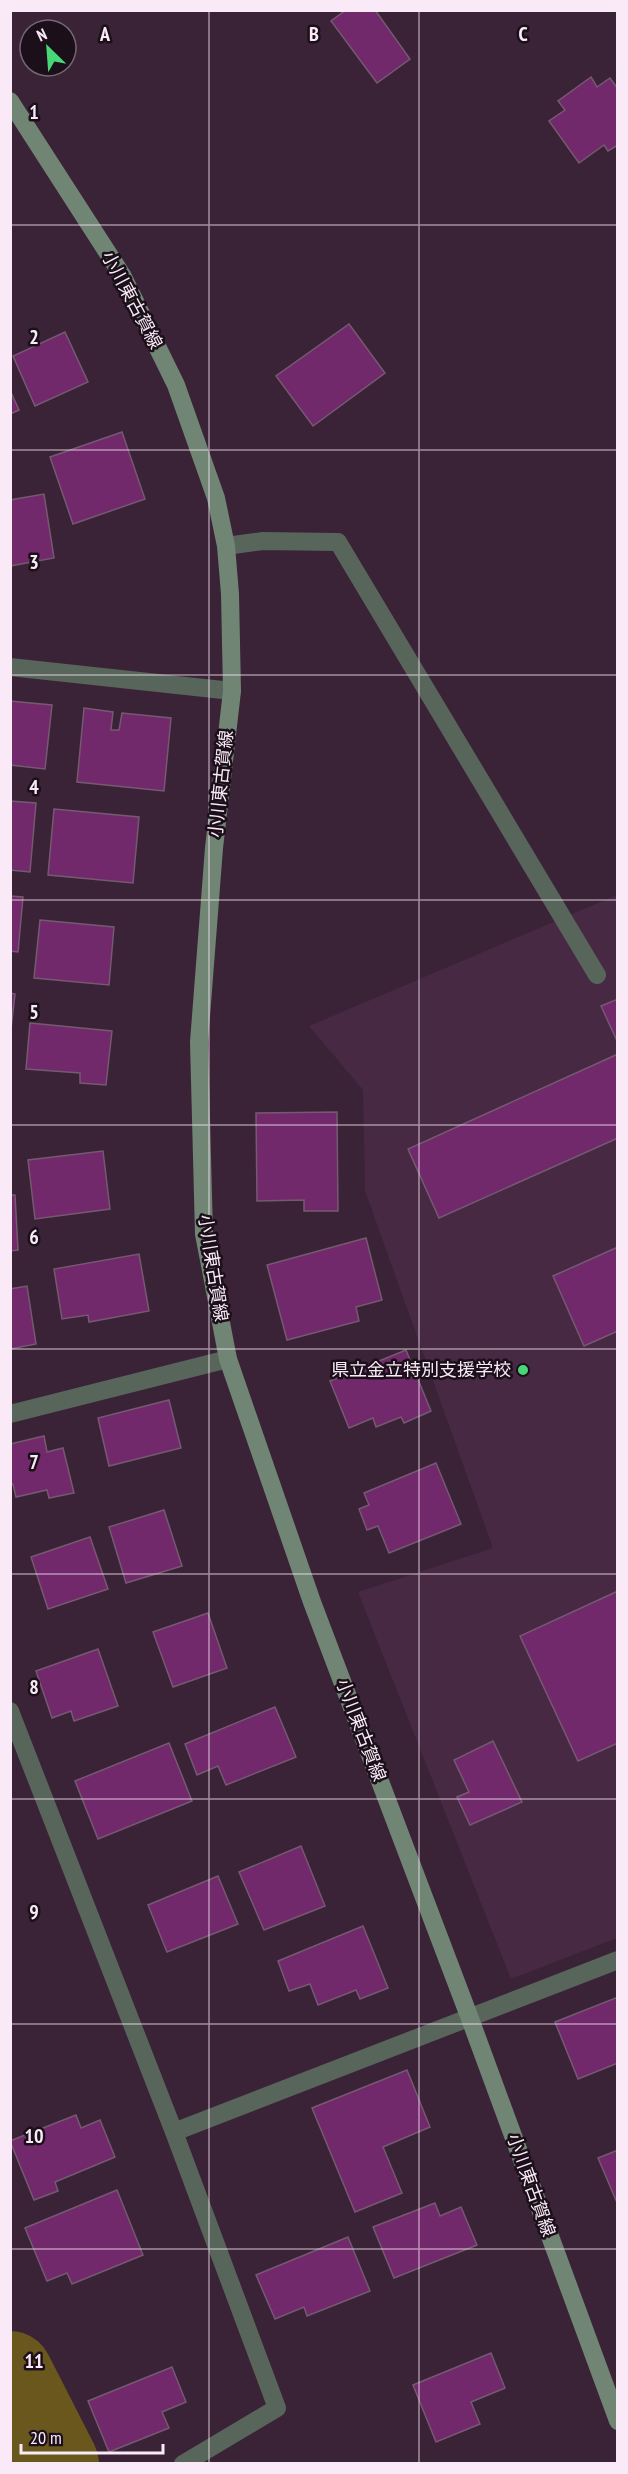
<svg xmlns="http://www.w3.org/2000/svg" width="628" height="2474" viewBox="0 0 628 2474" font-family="'PT Sans Narrow','Noto Sans JP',sans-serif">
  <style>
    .built { fill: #472943 }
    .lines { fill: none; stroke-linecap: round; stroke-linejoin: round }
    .river { stroke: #69571d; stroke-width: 86 }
    .building { fill: #71296b; stroke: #755971; stroke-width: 1.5 }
    .street { stroke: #58655a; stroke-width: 18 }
    .secondary { stroke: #708574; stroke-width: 18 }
    .grid { fill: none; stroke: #faeaf8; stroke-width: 1.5; stroke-opacity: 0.55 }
    .poi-dot { fill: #47d779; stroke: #1b1019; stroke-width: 2 }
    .labels { text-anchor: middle; stroke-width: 5; stroke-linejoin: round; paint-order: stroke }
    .street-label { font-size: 18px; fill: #faeaf8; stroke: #1b1019 }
    .poi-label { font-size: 18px; fill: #faeaf8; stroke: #1b1019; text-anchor: end }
    .grid-label { font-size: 20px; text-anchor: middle; font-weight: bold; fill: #faeaf8; stroke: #1b1019; stroke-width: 5; stroke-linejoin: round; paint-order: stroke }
  </style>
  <rect width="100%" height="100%" fill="#3a2237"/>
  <path class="built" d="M 617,895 L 617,1938 L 511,1979 L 358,1592 L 493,1548 L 365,1191 L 363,1090 L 309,1026 Z"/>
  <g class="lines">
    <path class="river" d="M 10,2374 L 56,2464"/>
  </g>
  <g class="building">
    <path d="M 346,10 L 375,10 L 410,59 L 377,83 L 331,21 Z"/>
    <path d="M 591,77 L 597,87 L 610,78 L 618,89 L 618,145 L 608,151 L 604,145 L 579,163 L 549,121 L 565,110 L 558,101 Z"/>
    <path d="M 349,324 L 385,373 L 313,426 L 276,376 Z"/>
    <path d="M 65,332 L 88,382 L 35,406 L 13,356 Z"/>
    <path d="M 10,390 L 19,410 L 10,414 Z"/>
    <path d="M 122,432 L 145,499 L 73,524 L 50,457 Z"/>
    <path d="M 44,494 L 54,558 L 10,566 L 10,500 Z"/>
    <path d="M 10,701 L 52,705 L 45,769 L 10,765 Z"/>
    <path d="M 84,708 L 113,712 L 111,730 L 119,730 L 122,713 L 171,718 L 164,791 L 77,782 Z"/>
    <path d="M 10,801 L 36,803 L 30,872 L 10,870 Z"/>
    <path d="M 54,809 L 139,817 L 133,883 L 48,875 Z"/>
    <path d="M 10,896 L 23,897 L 18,952 L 10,951 Z"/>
    <path d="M 40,920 L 114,927 L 109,985 L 34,978 Z"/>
    <path d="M 10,993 L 15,994 L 10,1038 Z"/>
    <path d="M 618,999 L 618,1043 L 601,1006 Z"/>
    <path d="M 30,1023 L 112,1031 L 106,1085 L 80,1083 L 80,1073 L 26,1069 Z"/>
    <path d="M 618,1054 L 618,1138 L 439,1218 L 408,1149 Z"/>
    <path d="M 337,1112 L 338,1211 L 304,1211 L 304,1200 L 257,1201 L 256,1113 Z"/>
    <path d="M 103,1151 L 110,1209 L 35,1219 L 28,1160 Z"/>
    <path d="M 10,1195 L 15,1195 L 18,1250 L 10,1251 Z"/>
    <path d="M 366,1238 L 382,1300 L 356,1307 L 359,1321 L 287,1340 L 267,1265 Z"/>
    <path d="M 618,1247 L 618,1331 L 584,1346 L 553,1276 Z"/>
    <path d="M 139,1254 L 149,1311 L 89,1322 L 88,1315 L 62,1319 L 54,1269 Z"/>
    <path d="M 27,1286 L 36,1344 L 10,1349 L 10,1289 Z"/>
    <path d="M 406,1350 L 431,1411 L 404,1423 L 401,1417 L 376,1427 L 373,1418 L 349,1428 L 330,1381 Z"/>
    <path d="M 169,1400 L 181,1448 L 109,1466 L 98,1418 Z"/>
    <path d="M 44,1436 L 47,1452 L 63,1448 L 74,1493 L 49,1498 L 47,1490 L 16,1497 L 13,1484 L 10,1484 L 10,1444 Z"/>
    <path d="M 436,1463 L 461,1524 L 389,1553 L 378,1526 L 367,1530 L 359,1509 L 369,1505 L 364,1493 Z"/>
    <path d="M 164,1510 L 182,1566 L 126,1583 L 109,1527 Z"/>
    <path d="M 90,1537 L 108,1589 L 48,1609 L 31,1557 Z"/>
    <path d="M 618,1591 L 618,1743 L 578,1761 L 520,1636 Z"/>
    <path d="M 208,1613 L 227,1668 L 173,1687 L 153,1632 Z"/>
    <path d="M 98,1649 L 118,1706 L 74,1721 L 71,1711 L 52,1718 L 36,1671 Z"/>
    <path d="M 275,1707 L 296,1757 L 226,1785 L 218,1766 L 197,1775 L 185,1744 Z"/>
    <path d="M 493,1741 L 522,1802 L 470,1825 L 457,1797 L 469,1792 L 454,1760 Z"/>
    <path d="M 169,1743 L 192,1801 L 98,1839 L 75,1781 Z"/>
    <path d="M 301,1846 L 325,1906 L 264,1930 L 239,1872 Z"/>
    <path d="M 218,1876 L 238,1924 L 167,1952 L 148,1905 Z"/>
    <path d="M 363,1926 L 388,1988 L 360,1999 L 356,1990 L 318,2005 L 310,1984 L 289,1991 L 278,1961 Z"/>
    <path d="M 618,1997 L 618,2063 L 578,2079 L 555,2022 Z"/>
    <path d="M 407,2070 L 430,2127 L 383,2147 L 402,2193 L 355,2212 L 312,2108 Z"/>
    <path d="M 76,2115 L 81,2128 L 100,2120 L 115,2157 L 55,2182 L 58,2191 L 34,2200 L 10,2141 Z"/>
    <path d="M 618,2150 L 618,2205 L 598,2158 Z"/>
    <path d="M 117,2190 L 143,2255 L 72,2284 L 67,2273 L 47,2281 L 25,2228 Z"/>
    <path d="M 435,2203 L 440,2216 L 461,2207 L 477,2245 L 394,2278 L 373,2227 Z"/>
    <path d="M 348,2237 L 370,2291 L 307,2316 L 304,2307 L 275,2319 L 256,2275 Z"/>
    <path d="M 491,2353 L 505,2388 L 471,2402 L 480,2424 L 436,2442 L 413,2385 Z"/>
    <path d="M 172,2367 L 186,2402 L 162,2412 L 169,2428 L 109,2452 L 88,2401 Z"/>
  </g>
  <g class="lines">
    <g class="street">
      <path d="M 226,546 L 263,541 L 338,542 L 597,975"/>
      <path d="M 10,667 L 232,691"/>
      <path d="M 10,1414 L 228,1359"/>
      <path d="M 10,1711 L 174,2132 L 277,2408 L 183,2464"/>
      <path d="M 174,2132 L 618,1960"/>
    </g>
    <path class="secondary" d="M 10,101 L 122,275 L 176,385 L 216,498 L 226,546 L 230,594 L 232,691 L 214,848 L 199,1042 L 204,1234 L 228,1359 L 312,1602 L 469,2016 L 618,2421"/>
  </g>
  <path class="grid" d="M 209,10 L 209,2464M 419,10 L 419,2464M 10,225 L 618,225M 10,450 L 618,450M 10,675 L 618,675M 10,900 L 618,900M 10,1125 L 618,1125M 10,1349 L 618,1349M 10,1574 L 618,1574M 10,1799 L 618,1799M 10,2024 L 618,2024M 10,2249 L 618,2249"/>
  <circle class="poi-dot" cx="523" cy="1370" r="6"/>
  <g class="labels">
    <g class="street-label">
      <text transform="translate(132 300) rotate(62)" y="6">小川東古賀線</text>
      <text transform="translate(221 784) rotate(-84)" y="6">小川東古賀線</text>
      <text transform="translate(213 1268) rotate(81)" y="6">小川東古賀線</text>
      <text transform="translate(361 1730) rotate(69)" y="6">小川東古賀線</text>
      <text transform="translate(531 2185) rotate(70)" y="6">小川東古賀線</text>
    </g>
    <g class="poi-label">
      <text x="511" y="1376">県立金立特別支援学校</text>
    </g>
  </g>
  <g class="grid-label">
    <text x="105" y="41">A</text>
    <text x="314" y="41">B</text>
    <text x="523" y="41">C</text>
    <text x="34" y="119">1</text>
    <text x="34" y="344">2</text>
    <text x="34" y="569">3</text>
    <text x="34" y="794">4</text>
    <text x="34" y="1019">5</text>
    <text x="34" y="1244">6</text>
    <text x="34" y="1469">7</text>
    <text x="34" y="1694">8</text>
    <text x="34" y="1919">9</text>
    <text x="34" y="2143">10</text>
    <text x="34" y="2368">11</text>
  </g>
  <rect width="628" height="2474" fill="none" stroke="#faeaf8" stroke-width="24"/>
  <g transform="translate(48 48) rotate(335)"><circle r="28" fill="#1b1019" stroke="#746772" stroke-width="1.5"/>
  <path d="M0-4.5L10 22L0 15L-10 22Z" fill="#47d779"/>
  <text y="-9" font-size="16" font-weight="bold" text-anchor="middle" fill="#faeaf8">N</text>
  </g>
  <path d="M21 2444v9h142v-9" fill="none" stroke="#faeaf8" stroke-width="3"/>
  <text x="30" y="2444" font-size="18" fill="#faeaf8" stroke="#1b1019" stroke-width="4.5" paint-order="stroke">20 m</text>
</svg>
